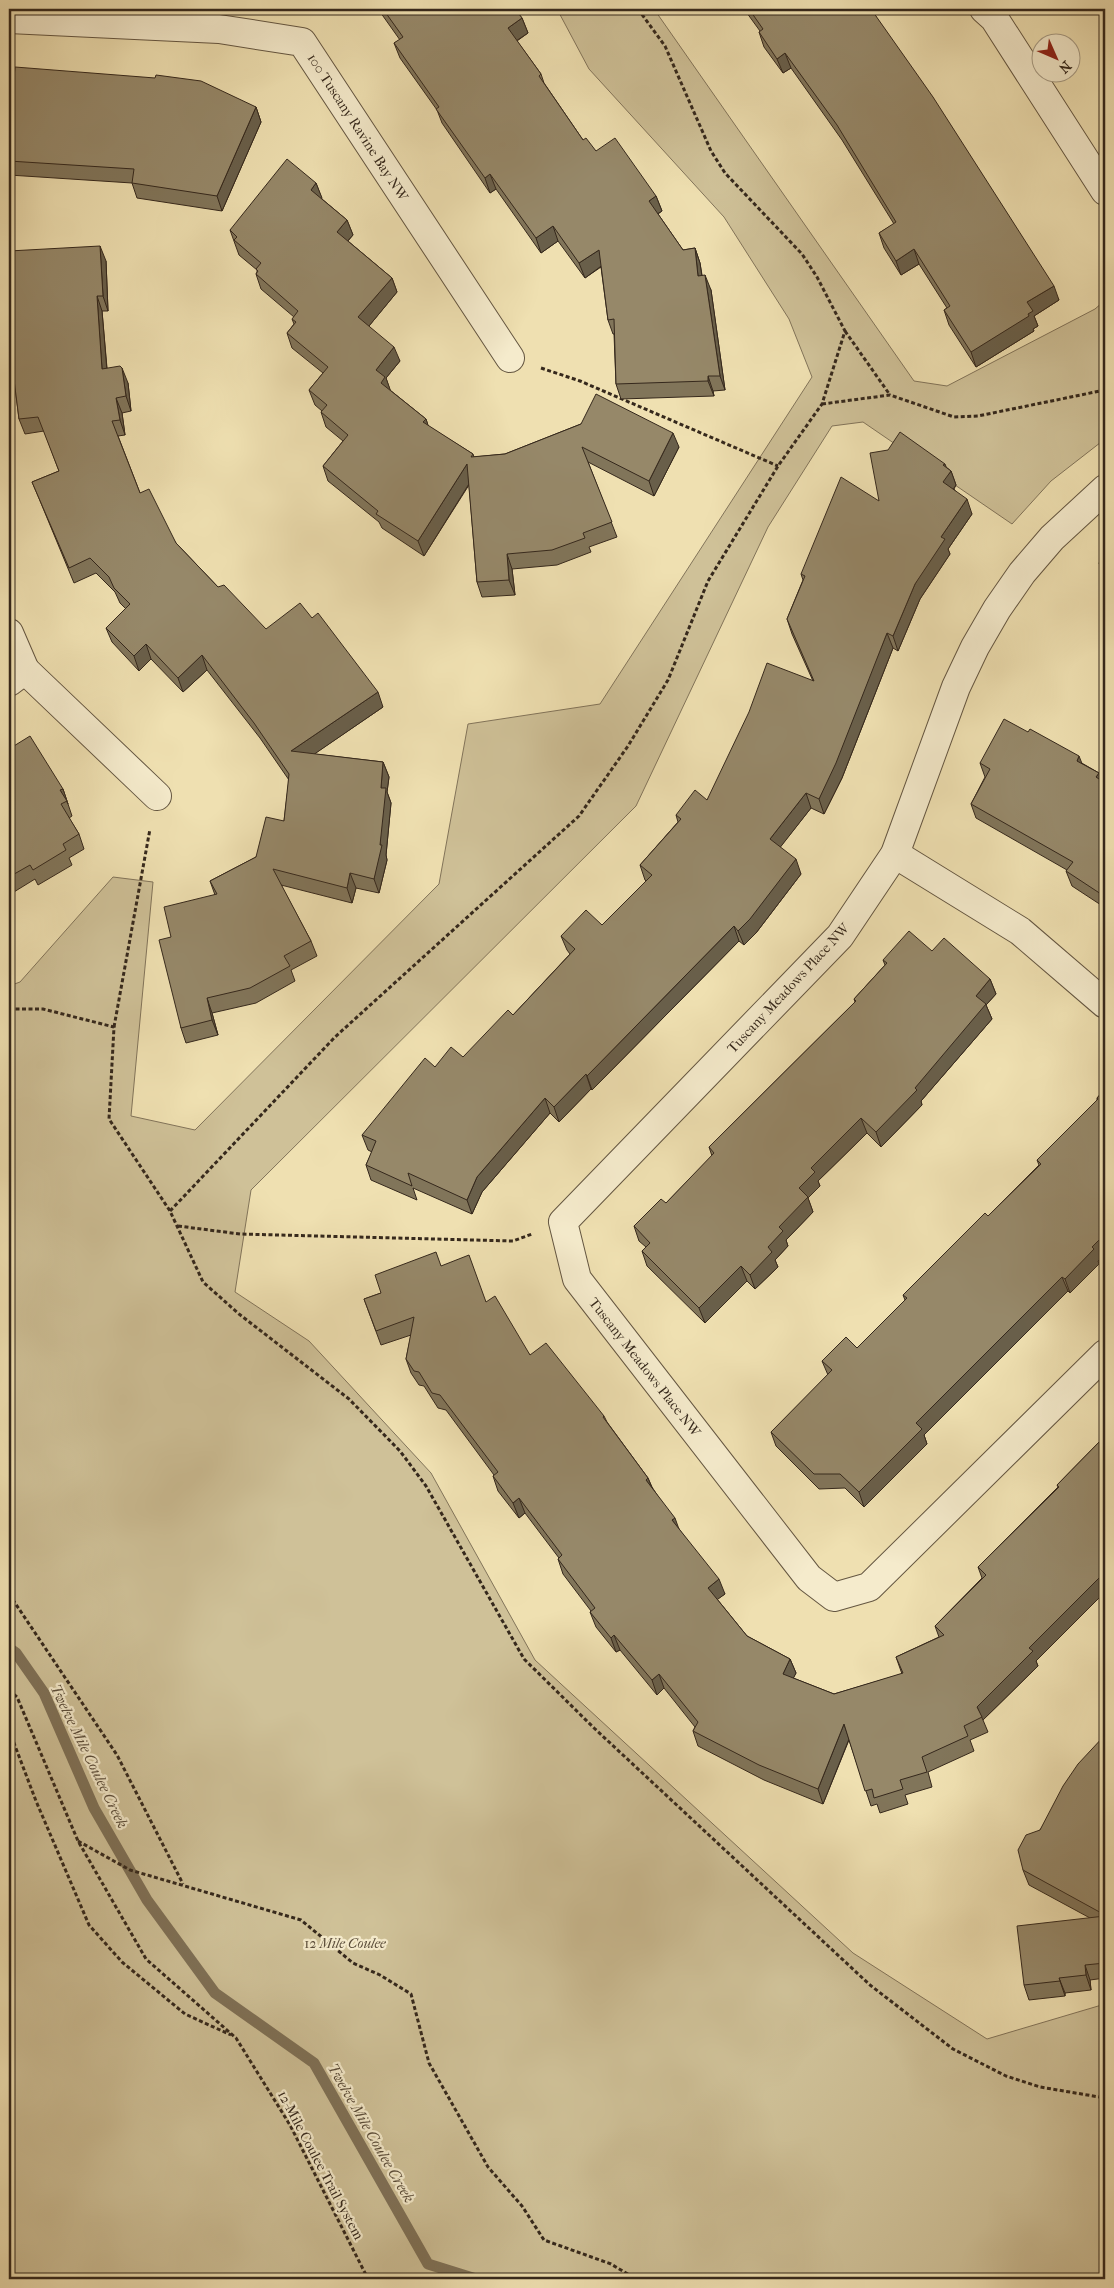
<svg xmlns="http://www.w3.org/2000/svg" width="1114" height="2288" viewBox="0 0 1114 2288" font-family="'IM FELL French Canon',serif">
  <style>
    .green { fill: #cfc198; stroke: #82745a }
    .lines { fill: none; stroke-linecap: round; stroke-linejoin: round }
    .stream { stroke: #7f7157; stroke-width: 11 }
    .minor-casing { stroke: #645641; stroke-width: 30 }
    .path { stroke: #35281c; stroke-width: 3; stroke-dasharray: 4 2.5; stroke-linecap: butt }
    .minor { stroke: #f5ebcc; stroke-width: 28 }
    .wall { fill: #81755a; stroke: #35281c }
    .shaded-wall { fill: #695f4a; stroke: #35281c }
    .building { fill: #968869; stroke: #35281c }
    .labels { text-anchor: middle; stroke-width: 4.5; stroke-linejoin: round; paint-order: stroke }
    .street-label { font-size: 14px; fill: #35281c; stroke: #f5ebcc }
    .park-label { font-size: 14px; font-style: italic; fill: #5c4e3b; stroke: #f5ebcc }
    .water-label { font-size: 15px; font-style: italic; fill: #5a4c39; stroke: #f5ebcc }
  </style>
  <rect width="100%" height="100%" fill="#efe0b1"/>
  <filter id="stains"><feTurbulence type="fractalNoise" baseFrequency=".004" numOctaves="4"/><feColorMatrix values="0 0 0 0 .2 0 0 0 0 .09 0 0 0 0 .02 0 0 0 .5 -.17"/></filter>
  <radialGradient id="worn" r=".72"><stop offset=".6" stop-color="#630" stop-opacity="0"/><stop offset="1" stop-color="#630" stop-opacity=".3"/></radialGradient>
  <path class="green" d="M 557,9 L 654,9 L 914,381 L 947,386 L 1095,309 L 1103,302 L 1105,305 L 1105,439 L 1051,481 L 1012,524 L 863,422 L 832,426 L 768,527 L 636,806 L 251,1190 L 235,1292 L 309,1341 L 431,1473 L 535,1660 L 853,1953 L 987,2039 L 1105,2004 L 1105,2279 L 9,2279 L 9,986 L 20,982 L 113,877 L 153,882 L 131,1116 L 195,1130 L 439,884 L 468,724 L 600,704 L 812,377 L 789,319 L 724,217 L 589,69 Z"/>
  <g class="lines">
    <path class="stream" d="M 9,1648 L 16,1653 L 44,1693 L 94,1808 L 147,1900 L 215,1993 L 314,2063 L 428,2264 L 476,2279"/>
    <defs>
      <g id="minor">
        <path d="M 984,9 L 994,18 L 1105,191"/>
        <path d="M 9,19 L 219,29 L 302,42 L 510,358"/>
        <path d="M 1105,489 L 1052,538 L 1022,573 L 997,609 L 975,647 L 956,687 L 895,854 L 840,936 L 563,1222 L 577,1279 L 809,1578 L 834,1597 L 869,1587 L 1105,1354"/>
        <path d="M 9,633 L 25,670 L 9,682"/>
        <path d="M 25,670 L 157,796"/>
        <path d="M 895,854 L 1020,931 L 1105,1004"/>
      </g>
    </defs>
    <use href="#minor" class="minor-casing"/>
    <g class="path">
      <path d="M 845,331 L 890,395"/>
      <path d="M 541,368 L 580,381 L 778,466"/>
      <path d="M 822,404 L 890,395 L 954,417 L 978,416 L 1105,390"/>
      <path d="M 9,1009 L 43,1009 L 114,1027 L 109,1119 L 170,1211 L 203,1282 L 239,1314 L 349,1399 L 400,1451 L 426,1486 L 524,1659 L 594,1728 L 870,1985 L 953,2049 L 1006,2076 L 1040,2087 L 1105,2098"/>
      <path d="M 114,1027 L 150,829"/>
      <path d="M 170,1211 L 335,1037 L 579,816 L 628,746 L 668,680 L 708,581 L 778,466 L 822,404 L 845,331 L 817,277 L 802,254 L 725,173 L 711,151 L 665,46 L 638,9"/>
      <path d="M 178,1226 L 240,1234 L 513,1241 L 532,1234"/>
      <path d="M 9,1594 L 117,1755 L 183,1884"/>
      <path d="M 9,1690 L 17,1697 L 78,1841 L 146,1959 L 236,2038 L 290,2125 L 365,2273 L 371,2279"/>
      <path d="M 9,1730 L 36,1801 L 89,1925 L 122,1962 L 185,2014 L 231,2035"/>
      <path d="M 78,1841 L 130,1870 L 301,1920 L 353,1963 L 380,1975 L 411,1994 L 429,2063 L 488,2167 L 522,2206 L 544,2240 L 611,2264 L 636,2279"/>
    </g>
    <use href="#minor" class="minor"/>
  </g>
  <g class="wall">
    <path d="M 378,9 L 515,9 L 522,18 L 528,33 L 517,41 L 541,74 L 544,83 L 583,140 L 596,151 L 656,196 L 662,211 L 658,214 L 683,250 L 695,248 L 700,263 L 702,275 L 711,290 L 725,390 L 713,391 L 714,396 L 621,399 L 616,384 L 614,334 L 613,334 L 608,320 L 601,267 L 585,278 L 558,241 L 541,253 L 496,189 L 490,193 L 442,123 L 437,110 L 400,58 L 394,43 L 400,40 Z"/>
    <path d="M 744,9 L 871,9 L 1059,300 L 1034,316 L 1038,326 L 1033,329 L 1034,331 L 976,367 L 949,325 L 944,310 L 947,308 L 919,264 L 901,275 L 884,248 L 879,233 L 894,224 L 842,140 L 791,68 L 783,73 L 764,47 L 759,32 L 760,31 Z"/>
    <path d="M 9,101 L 256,107 L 261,122 L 222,211 L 137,198 L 132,183 L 9,175 Z"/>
    <path d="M 316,183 L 322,199 L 347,220 L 353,235 L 348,241 L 392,278 L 397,292 L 369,326 L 400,361 L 386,378 L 390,390 L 426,419 L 428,426 L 473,454 L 474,457 L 505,454 L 581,424 L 679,447 L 654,496 L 588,462 L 617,537 L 589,547 L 591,552 L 557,565 L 512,569 L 515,595 L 482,597 L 477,582 L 469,485 L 424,556 L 382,528 L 379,522 L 328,481 L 323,466 L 343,441 L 326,427 L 321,412 L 322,411 L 315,405 L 309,390 L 323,373 L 292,348 L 287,333 L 294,324 L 292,319 L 294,317 L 261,289 L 256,274 L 257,272 L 257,270 L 239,255 L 230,230 Z"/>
    <path d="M 106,261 L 108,311 L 102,311 L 107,368 L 128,383 L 131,411 L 122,413 L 125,435 L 118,436 L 140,493 L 176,543 L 218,587 L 266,629 L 383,707 L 314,754 L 383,762 L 389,777 L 387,792 L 391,803 L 386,855 L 387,860 L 379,893 L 356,888 L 352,903 L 281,885 L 311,941 L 317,956 L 291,970 L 295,981 L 256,1003 L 212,1013 L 218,1035 L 186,1043 L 181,1028 L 171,937 L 215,895 L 210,881 L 256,857 L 284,821 L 289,780 L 260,738 L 207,670 L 183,692 L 151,659 L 139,671 L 112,642 L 106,628 L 126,609 L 120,603 L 115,592 L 96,573 L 74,583 L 38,496 L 32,482 L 59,471 L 44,431 L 25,434 L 19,419 L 14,379 L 9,366 L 9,326 L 12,326 Z"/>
    <path d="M 946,467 L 951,471 L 956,485 L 954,489 L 972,514 L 948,549 L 950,554 L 920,599 L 898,651 L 893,648 L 842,778 L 824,814 L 811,808 L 780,847 L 801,874 L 756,933 L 744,945 L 739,941 L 592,1090 L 591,1089 L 559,1122 L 550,1113 L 482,1192 L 472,1214 L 413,1188 L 417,1200 L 371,1180 L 366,1165 L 372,1152 L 368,1150 L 362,1135 L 435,1067 L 463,1057 L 513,1015 L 570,954 L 567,950 L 561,936 L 602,925 L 646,881 L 645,880 L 640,865 L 678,822 L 676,815 L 707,800 L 813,681 L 792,634 L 787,619 L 803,580 L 801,574 L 879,501 Z"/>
    <path d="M 1105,556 L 1105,578 L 1099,563 Z"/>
    <path d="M 1028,732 L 1099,773 L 1101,780 L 1105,783 L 1105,916 L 1101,905 L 1072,886 L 1066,871 L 1067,870 L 976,818 L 971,804 L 985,777 L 980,763 Z"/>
    <path d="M 9,749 L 63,789 L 72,816 L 69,818 L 79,834 L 84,849 L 69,858 L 72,865 L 38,885 L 35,879 L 9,895 Z"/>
    <path d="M 932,951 L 990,979 L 996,994 L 986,1005 L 992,1019 L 921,1101 L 922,1105 L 881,1147 L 867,1133 L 818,1181 L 820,1186 L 808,1198 L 813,1212 L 786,1240 L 788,1246 L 775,1260 L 778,1267 L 755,1289 L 747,1281 L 705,1323 L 647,1266 L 642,1251 L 646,1247 L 639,1241 L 634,1226 L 666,1203 L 712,1156 L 709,1147 L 855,1002 L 854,999 L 885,965 L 883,960 Z"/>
    <path d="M 1105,1089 L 1105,1254 L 1098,1261 L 1099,1264 L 1070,1293 L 1068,1291 L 924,1435 L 927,1444 L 864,1507 L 845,1488 L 819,1489 L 776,1446 L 771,1432 L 828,1375 L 822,1361 L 857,1348 L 905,1300 L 903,1295 L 988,1216 L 1039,1165 L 1037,1160 L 1097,1100 L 1097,1098 Z"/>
    <path d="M 441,1266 L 486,1302 L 530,1355 L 604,1416 L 607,1422 L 648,1478 L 652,1487 L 679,1529 L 725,1594 L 717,1599 L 747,1636 L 790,1659 L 796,1673 L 793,1678 L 834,1694 L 902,1674 L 896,1657 L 939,1637 L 935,1626 L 982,1578 L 978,1567 L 1058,1487 L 1057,1485 L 1105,1436 L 1105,1592 L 1036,1661 L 1038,1666 L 983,1720 L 988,1732 L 970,1740 L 974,1751 L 928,1772 L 932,1787 L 905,1795 L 908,1804 L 880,1813 L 877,1804 L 871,1806 L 849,1740 L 823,1804 L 764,1780 L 698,1746 L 693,1731 L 695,1727 L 664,1688 L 657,1695 L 620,1650 L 616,1652 L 596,1627 L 590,1612 L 591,1611 L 563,1574 L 558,1559 L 559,1558 L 525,1513 L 519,1518 L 498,1491 L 493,1476 L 494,1475 L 446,1410 L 438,1408 L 424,1386 L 419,1385 L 411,1373 L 406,1359 L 411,1335 L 381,1345 L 364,1299 L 381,1293 Z"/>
    <path d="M 1105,1735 L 1105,1978 L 1090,1980 L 1091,1990 L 1065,1993 L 1065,1996 L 1029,2000 L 1024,1985 L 1090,1918 L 1029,1885 L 1023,1870 L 1040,1830 Z"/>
  </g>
  <g class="shaded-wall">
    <path d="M 522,18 L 528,33 L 513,43 L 508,28 Z"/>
    <path d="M 785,53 L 791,68 L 783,73 L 777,59 Z"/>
    <path d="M 256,107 L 261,122 L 222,211 L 217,196 Z"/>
    <path d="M 490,174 L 496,189 L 490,193 L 485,178 Z"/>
    <path d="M 316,183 L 322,198 L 316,205 L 311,190 Z"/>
    <path d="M 656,196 L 662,211 L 654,216 L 649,201 Z"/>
    <path d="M 347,220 L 353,235 L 342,247 L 337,232 Z"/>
    <path d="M 553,226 L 558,241 L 541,253 L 536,238 Z"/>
    <path d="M 100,246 L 106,261 L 108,311 L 103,296 Z"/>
    <path d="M 695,248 L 700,263 L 704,291 L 698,276 Z"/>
    <path d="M 914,249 L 919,264 L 901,275 L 896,261 Z"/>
    <path d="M 599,250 L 604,264 L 585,278 L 579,263 Z"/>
    <path d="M 705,275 L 711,290 L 725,390 L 720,376 Z"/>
    <path d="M 392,278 L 397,292 L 364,332 L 358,317 Z"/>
    <path d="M 1054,286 L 1059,300 L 1034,316 L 1038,326 L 1033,329 L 1034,331 L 976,367 L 971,352 L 1027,302 Z"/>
    <path d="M 97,296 L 102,311 L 108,383 L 102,369 Z"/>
    <path d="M 394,347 L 400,361 L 386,378 L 391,392 L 386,397 L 376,370 Z"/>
    <path d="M 122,368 L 128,383 L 131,411 L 126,396 Z"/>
    <path d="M 708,376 L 713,391 L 714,396 L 708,381 Z"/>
    <path d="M 116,398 L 122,413 L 125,435 L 120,420 Z"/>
    <path d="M 426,419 L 431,434 L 423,422 Z"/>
    <path d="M 673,433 L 679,447 L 654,496 L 649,481 Z"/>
    <path d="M 467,464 L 472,479 L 424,556 L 418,541 Z"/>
    <path d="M 945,464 L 949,474 L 951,471 L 956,485 L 948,497 L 943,482 L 943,465 Z"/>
    <path d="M 967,499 L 972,514 L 948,549 L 950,554 L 920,599 L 898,651 L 893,636 L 915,584 L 941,537 Z"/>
    <path d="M 507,554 L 512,569 L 515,595 L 509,580 Z"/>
    <path d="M 887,633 L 893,648 L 842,778 L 824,814 L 819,799 Z"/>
    <path d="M 146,644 L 151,659 L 139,671 L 134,656 Z"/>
    <path d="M 202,655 L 207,670 L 183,692 L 178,678 Z"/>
    <path d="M 378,692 L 383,707 L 297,766 L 291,751 Z"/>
    <path d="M 1079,756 L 1085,771 L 1077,761 Z"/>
    <path d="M 383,762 L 389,777 L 387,792 L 391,803 L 386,855 L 387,860 L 379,893 L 374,879 L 380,845 L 381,788 Z"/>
    <path d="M 1099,773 L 1104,788 L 1096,777 Z"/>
    <path d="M 63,789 L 68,804 L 60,790 Z"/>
    <path d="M 806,793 L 811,808 L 775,854 L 770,839 Z"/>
    <path d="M 796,859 L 801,874 L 756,933 L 744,945 L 738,931 Z"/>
    <path d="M 350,873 L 356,888 L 352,903 L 347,888 Z"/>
    <path d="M 734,926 L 739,941 L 592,1090 L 587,1076 Z"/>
    <path d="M 990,979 L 996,994 L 986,1005 L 992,1019 L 921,1101 L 922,1105 L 881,1147 L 876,1132 L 915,1088 L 976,996 Z"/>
    <path d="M 207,998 L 212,1013 L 218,1035 L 212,1020 Z"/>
    <path d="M 586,1074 L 591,1089 L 559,1122 L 554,1107 Z"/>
    <path d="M 545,1098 L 550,1113 L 482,1192 L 472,1214 L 467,1200 L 477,1177 Z"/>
    <path d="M 861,1118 L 867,1133 L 818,1181 L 820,1186 L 808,1198 L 813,1212 L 786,1240 L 788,1246 L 775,1260 L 778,1267 L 755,1289 L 750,1275 L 779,1227 L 799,1188 L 811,1168 Z"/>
    <path d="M 1105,1234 L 1105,1254 L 1098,1261 L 1099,1264 L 1070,1293 L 1065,1279 L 1092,1247 Z"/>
    <path d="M 741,1266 L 747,1281 L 705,1323 L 699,1308 Z"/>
    <path d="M 1062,1277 L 1068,1291 L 924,1435 L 927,1444 L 864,1507 L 859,1492 L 916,1423 Z"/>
    <path d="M 648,1478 L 654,1493 L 646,1480 Z"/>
    <path d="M 519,1498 L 525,1513 L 519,1518 L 513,1503 Z"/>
    <path d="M 675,1518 L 680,1532 L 672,1520 Z"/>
    <path d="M 1105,1572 L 1105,1592 L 1036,1661 L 1038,1666 L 983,1720 L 977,1707 L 1029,1648 Z"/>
    <path d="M 719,1579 L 725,1594 L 714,1602 L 708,1588 Z"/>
    <path d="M 614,1635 L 620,1650 L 616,1652 L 611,1638 Z"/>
    <path d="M 790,1659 L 796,1673 L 788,1689 L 783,1674 Z"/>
    <path d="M 659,1674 L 664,1688 L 657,1695 L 652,1680 Z"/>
    <path d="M 844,1724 L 849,1739 L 823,1804 L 818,1789 Z"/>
    <path d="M 1085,1965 L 1090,1980 L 1091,1990 L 1086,1975 Z"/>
    <path d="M 1059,1978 L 1065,1993 L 1065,1996 Z"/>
  </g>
  <g class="building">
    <path d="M 383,9 L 515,9 L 522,18 L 508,28 L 541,74 L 539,76 L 583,140 L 586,138 L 596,151 L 615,138 L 656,196 L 649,201 L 683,250 L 695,248 L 698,276 L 705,275 L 720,376 L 708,376 L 708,381 L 616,384 L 614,319 L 608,320 L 599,250 L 579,263 L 553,226 L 536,238 L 490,174 L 485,178 L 436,109 L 439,107 L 394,43 L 403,37 Z"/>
    <path d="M 749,9 L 871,9 L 933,97 L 1054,286 L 1027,302 L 1033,311 L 1028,314 L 1029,316 L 971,352 L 944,310 L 950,306 L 914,249 L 896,261 L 879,233 L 896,222 L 837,125 L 785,53 L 777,59 L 759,32 L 763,29 Z"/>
    <path d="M 15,67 L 155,78 L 156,75 L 201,81 L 256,107 L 217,196 L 132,183 L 134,169 L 9,161 L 9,101 L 12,101 Z"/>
    <path d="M 287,159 L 316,183 L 311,190 L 347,220 L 337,232 L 392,278 L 358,317 L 394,347 L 376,370 L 385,377 L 381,383 L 426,419 L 423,422 L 473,454 L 471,457 L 505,454 L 581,424 L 596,394 L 673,433 L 649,481 L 582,447 L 612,522 L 583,533 L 585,538 L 552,550 L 507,554 L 509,580 L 477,582 L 467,464 L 418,541 L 376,514 L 378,511 L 323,466 L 348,435 L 321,412 L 327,405 L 309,390 L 328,367 L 287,333 L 296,322 L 292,319 L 298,311 L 256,274 L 258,271 L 256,269 L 261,263 L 234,240 L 237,237 L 230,230 Z"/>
    <path d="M 100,246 L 103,296 L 97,296 L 102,369 L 120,366 L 122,368 L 126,396 L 116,398 L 120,420 L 112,421 L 140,493 L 149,489 L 176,543 L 218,587 L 224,585 L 266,629 L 300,603 L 312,618 L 318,613 L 378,692 L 291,751 L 383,762 L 381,788 L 386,788 L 380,845 L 382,845 L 374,879 L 350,873 L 347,888 L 273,869 L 311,941 L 284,956 L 290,966 L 250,988 L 207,998 L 212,1020 L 181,1028 L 159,940 L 171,937 L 164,907 L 217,894 L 210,881 L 256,857 L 266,817 L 284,821 L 289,774 L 254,723 L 202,655 L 178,678 L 146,644 L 134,656 L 106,628 L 130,604 L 114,588 L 109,577 L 90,558 L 69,568 L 32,482 L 59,471 L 38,417 L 19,419 L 12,364 L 9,365 L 9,326 L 12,326 L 9,251 Z"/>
    <path d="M 900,432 L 945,464 L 943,465 L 951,471 L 943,482 L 967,499 L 941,537 L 945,539 L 915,584 L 893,636 L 887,633 L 836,763 L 819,799 L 806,793 L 770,839 L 796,859 L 750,919 L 738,931 L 734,926 L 587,1076 L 586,1074 L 554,1107 L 545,1098 L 477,1177 L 467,1200 L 408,1173 L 412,1186 L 366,1165 L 376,1141 L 362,1135 L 425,1058 L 435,1067 L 451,1047 L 463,1057 L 508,1010 L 513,1015 L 575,949 L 561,936 L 586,910 L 602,925 L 652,875 L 640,865 L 681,819 L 676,815 L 695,790 L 707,800 L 749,712 L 767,663 L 814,681 L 787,619 L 805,576 L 801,574 L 841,477 L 879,501 L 870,453 L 888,450 Z"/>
    <path d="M 1105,556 L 1105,568 L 1099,563 Z"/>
    <path d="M 1004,719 L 1028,732 L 1030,729 L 1079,756 L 1077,761 L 1099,773 L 1096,777 L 1105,783 L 1105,905 L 1100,902 L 1104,896 L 1066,871 L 1073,862 L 971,804 L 990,769 L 980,763 Z"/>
    <path d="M 30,736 L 63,789 L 60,790 L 67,801 L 61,804 L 79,834 L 63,844 L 66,850 L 33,870 L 30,865 L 9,877 L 9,749 Z"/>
    <path d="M 909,931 L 932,951 L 944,938 L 990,979 L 976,996 L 986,1004 L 915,1088 L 917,1090 L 876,1132 L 861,1118 L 811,1168 L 815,1172 L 799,1188 L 808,1197 L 779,1227 L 783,1231 L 768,1247 L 772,1252 L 750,1275 L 741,1266 L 699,1308 L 642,1251 L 650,1243 L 634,1226 L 661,1199 L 666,1203 L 714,1153 L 709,1147 L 856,1001 L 854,999 L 887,963 L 883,960 Z"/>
    <path d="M 1105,1089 L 1105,1234 L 1092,1247 L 1094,1249 L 1065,1279 L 1062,1277 L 916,1423 L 922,1429 L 859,1492 L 840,1474 L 814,1474 L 771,1432 L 832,1370 L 822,1361 L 846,1337 L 857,1348 L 907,1298 L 903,1295 L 985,1213 L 988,1216 L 1041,1164 L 1037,1160 L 1098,1099 L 1097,1098 Z"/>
    <path d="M 436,1252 L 441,1266 L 469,1255 L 486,1302 L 495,1296 L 530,1355 L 546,1343 L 604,1416 L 603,1417 L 648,1478 L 646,1480 L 675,1518 L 672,1520 L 719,1579 L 708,1588 L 747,1636 L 790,1659 L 783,1674 L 834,1694 L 903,1673 L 896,1657 L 944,1635 L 935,1626 L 986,1575 L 978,1567 L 1059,1487 L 1057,1485 L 1105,1436 L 1105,1572 L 1029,1648 L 1033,1651 L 977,1707 L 982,1717 L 964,1726 L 968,1736 L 922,1757 L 927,1772 L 900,1780 L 903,1789 L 874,1798 L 872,1789 L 865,1791 L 844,1724 L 818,1789 L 759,1765 L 693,1731 L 698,1722 L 659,1674 L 652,1680 L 614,1635 L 611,1638 L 590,1612 L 595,1608 L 558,1559 L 562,1555 L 519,1498 L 513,1503 L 493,1476 L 498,1472 L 440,1395 L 432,1393 L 419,1372 L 414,1371 L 406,1359 L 414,1317 L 376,1331 L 364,1299 L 381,1293 L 375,1275 Z"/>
    <path d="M 1105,1735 L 1105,1915 L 1023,1870 L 1018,1850 L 1026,1835 L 1040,1830 L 1063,1786 L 1078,1764 Z"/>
    <path d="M 1105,1916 L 1105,1963 L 1085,1965 L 1086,1975 L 1059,1978 L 1060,1981 L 1024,1985 L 1017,1926 Z"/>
  </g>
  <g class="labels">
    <g class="street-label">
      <text transform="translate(358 127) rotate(57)" y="5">100 Tuscany Ravine Bay NW</text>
      <text transform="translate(788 988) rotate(-47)" y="5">Tuscany Meadows Place NW</text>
      <text transform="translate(645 1367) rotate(52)" y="5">Tuscany Meadows Place NW</text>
      <text transform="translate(321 2165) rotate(62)" y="5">12-Mile Coulee Trail System</text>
    </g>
    <g class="park-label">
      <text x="345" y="1948">12 Mile Coulee</text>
    </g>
    <g class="water-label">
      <text transform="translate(89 1756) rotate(64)" y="5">Twelve Mile Coulee Creek</text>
      <text transform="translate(371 2133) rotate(60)" y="5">Twelve Mile Coulee Creek</text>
    </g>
  </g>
  <rect width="1114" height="2288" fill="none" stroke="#efe0b1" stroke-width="30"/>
  <rect x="10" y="10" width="1094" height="2268" fill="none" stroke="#35281c" stroke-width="2.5"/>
  <rect x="15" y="15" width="1084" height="2258" fill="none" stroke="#35281c"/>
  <g transform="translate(1056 58) rotate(135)"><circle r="24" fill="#f5ebcc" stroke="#a89d86"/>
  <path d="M0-4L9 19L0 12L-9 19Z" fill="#8f2418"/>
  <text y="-8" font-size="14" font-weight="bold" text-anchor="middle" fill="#35281c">N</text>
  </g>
  <rect width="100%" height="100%" filter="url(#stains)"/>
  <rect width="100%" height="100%" fill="url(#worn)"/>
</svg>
